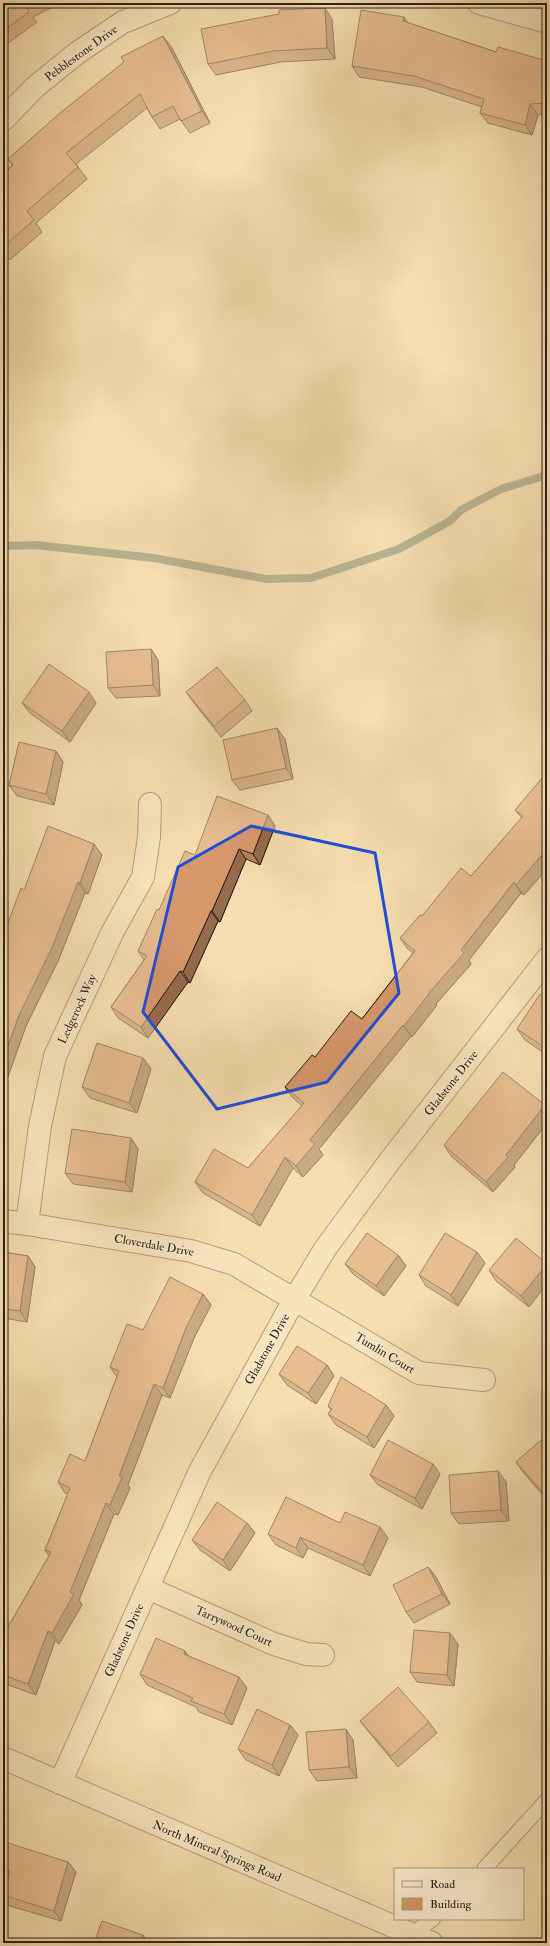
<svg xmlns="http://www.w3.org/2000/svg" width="550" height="1946" viewBox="0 0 550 1946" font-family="'IM FELL Double Pica',serif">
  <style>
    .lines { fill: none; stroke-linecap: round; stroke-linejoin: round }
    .stream { stroke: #6f7e70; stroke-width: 8 }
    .service-casing { stroke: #5e503e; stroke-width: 16 }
    .minor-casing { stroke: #5e503e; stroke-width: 24 }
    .tertiary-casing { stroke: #5e503e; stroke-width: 24 }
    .service { stroke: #f9eacc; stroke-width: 14 }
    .minor { stroke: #f9eacc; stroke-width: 22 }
    .tertiary { stroke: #f9eacc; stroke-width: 22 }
    .wall { fill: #b9835d; stroke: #2b2018 }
    .shaded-wall { fill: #966a4c; stroke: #2b2018 }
    .building { fill: #d7986c; stroke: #2b2018 }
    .marked { fill: none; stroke: #1d4ed8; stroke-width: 3; stroke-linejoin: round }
    .labels { text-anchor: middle; stroke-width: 3; stroke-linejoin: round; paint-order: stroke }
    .street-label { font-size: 12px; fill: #2b2018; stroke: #f9eacc }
  </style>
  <rect width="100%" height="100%" fill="#f6deb0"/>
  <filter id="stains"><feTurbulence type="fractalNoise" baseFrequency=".005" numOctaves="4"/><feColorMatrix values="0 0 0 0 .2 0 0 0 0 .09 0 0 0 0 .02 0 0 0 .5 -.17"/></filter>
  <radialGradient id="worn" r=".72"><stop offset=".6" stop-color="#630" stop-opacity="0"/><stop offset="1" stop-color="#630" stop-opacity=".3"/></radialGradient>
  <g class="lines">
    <path class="stream" d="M 3,546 L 36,545 L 154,558 L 266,579 L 311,578 L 399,549 L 450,521 L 461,510 L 501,489 L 547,475"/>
    <defs>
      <g id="service">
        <path d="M 484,1869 L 547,1800"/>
        <path d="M 412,1934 L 433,1919"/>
      </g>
      <g id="minor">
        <path d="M 479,3 L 547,22"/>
        <path d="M 3,120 L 35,87 L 77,53 L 123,22 L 170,3"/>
        <path d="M 3,1221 L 27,1224 L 191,1251 L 234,1264 L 419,1373 L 484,1380"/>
        <path d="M 27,1224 L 40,1126 L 55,1056 L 112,933 L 143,877 L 149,837 L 150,804"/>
        <path d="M 148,1588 L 274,1644 L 306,1654 L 323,1655"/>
        <path d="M 60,1783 L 200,1471 L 294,1300 L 325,1249 L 389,1162 L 547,959"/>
      </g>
      <path id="tertiary" d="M 3,1758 L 432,1943"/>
    </defs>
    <use href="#service" class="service-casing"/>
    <use href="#minor" class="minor-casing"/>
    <use href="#tertiary" class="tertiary-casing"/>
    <use href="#service" class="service"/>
    <use href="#minor" class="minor"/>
    <use href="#tertiary" class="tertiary"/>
  </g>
  <g class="wall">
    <path d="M 3,3 L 61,3 L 33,17 L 37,22 L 3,47 Z"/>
    <path d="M 332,19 L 335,59 L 281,62 L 216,75 L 208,64 Z"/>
    <path d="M 408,23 L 496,52 L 547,61 L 547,114 L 538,115 L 532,135 L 488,123 L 480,113 L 482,107 L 422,87 L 359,77 L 352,66 Z"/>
    <path d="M 172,48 L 210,123 L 190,133 L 180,119 L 160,129 L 152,117 L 147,108 L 76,164 L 87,179 L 36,223 L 42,232 L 10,260 L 3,253 L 3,174 L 12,165 L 8,159 Z"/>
    <path d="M 151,649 L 158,660 L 160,696 L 116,698 L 108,688 Z"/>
    <path d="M 186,692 L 245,700 L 252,711 L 221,737 L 194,703 Z"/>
    <path d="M 22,703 L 96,703 L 70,742 L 30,713 Z"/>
    <path d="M 285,739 L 293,779 L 240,790 L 232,780 Z"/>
    <path d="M 56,751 L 63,762 L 54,805 L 17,796 L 9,785 Z"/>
    <path d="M 547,780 L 547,869 L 524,895 L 521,893 L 469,960 L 471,964 L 436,1004 L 437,1005 L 412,1037 L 411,1036 L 319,1149 L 323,1155 L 303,1177 L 293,1168 L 260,1226 L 203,1193 L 195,1182 L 248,1168 L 302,1106 L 292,1097 L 285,1087 L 315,1057 L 362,1019 L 413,953 L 407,948 L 400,938 L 422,916 L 471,876 L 522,818 L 515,810 Z"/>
    <path d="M 268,815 L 275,826 L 260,865 L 246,859 L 220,922 L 218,921 L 190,983 L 188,982 L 148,1038 L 118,1018 L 111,1007 L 144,960 L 138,951 L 159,910 L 195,855 Z"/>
    <path d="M 102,855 L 88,894 L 85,893 L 58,961 L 26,1026 L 6,1082 L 3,1081 L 3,938 L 6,933 L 5,931 L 24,890 Z"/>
    <path d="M 547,999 L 547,1055 L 525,1040 L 517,1029 Z"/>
    <path d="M 143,1058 L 151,1069 L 137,1113 L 90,1098 L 82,1087 Z"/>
    <path d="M 547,1107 L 547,1123 L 514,1165 L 515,1167 L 493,1192 L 451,1156 L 444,1145 Z"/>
    <path d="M 131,1138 L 138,1149 L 132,1192 L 73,1184 L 65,1173 Z"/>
    <path d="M 3,1252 L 28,1256 L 35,1267 L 27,1322 L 3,1318 Z"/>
    <path d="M 398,1255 L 406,1266 L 384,1296 L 353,1274 L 345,1264 Z"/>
    <path d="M 485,1263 L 458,1306 L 426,1286 L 419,1275 Z"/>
    <path d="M 547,1264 L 529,1307 L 496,1281 L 489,1270 Z"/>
    <path d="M 203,1294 L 211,1305 L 194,1338 L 170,1398 L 162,1395 L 128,1485 L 130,1488 L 118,1515 L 114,1514 L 79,1600 L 82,1605 L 59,1644 L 55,1641 L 36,1695 L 3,1683 L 3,1636 L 49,1556 L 45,1550 L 68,1494 L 65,1493 L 58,1482 L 85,1461 L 117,1377 L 110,1367 L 143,1330 Z"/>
    <path d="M 327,1365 L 334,1376 L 316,1404 L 287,1385 L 279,1374 Z"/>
    <path d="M 386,1405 L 394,1416 L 374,1448 L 336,1425 L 328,1414 L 331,1410 L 328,1406 Z"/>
    <path d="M 547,1435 L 547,1500 L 523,1472 L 516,1462 Z"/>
    <path d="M 498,1471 L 506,1482 L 509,1521 L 459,1524 L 451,1513 Z"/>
    <path d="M 440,1474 L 422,1509 L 378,1485 L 370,1475 Z"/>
    <path d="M 247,1523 L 255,1533 L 230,1571 L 200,1550 L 192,1540 Z"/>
    <path d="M 340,1523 L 388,1538 L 370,1576 L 308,1548 L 303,1558 L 276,1545 L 268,1534 Z"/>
    <path d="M 428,1567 L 436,1577 L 450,1604 L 414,1623 L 406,1612 Z"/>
    <path d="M 458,1644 L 454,1686 L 417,1682 L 410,1672 Z"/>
    <path d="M 185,1651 L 188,1656 L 247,1688 L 232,1725 L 199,1712 L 196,1707 L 147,1685 L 140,1674 Z"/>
    <path d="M 360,1721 L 429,1722 L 437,1733 L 398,1767 L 368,1731 Z"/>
    <path d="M 290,1725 L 298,1735 L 279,1776 L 246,1760 L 238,1749 Z"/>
    <path d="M 353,1740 L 357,1778 L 317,1781 L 309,1770 Z"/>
    <path d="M 3,1861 L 68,1862 L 76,1872 L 61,1921 L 10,1906 L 3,1896 L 3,1893 L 8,1878 L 3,1872 Z"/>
  </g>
  <g class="shaded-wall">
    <path d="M 325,8 L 332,19 L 335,59 L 327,48 Z"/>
    <path d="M 404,17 L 411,28 L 403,21 Z"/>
    <path d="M 163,36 L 172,48 L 210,123 L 202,111 Z"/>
    <path d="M 530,104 L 538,115 L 532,135 L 525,125 Z"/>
    <path d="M 151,649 L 158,660 L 160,696 L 153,685 Z"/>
    <path d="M 89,692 L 96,703 L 70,742 L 62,731 Z"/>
    <path d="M 277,728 L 285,739 L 293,779 L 286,768 Z"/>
    <path d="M 56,751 L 63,762 L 54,805 L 46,794 Z"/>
    <path d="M 268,815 L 275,826 L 260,865 L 253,854 Z"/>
    <path d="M 94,844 L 102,855 L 88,894 L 80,883 Z"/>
    <path d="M 239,849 L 246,859 L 220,922 L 212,911 Z"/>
    <path d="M 547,849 L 547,869 L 524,895 L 516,885 Z"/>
    <path d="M 78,882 L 85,893 L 58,961 L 26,1026 L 6,1082 L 3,1077 L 3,1060 L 19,1015 Z"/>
    <path d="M 514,882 L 521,893 L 469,960 L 471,964 L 436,1004 L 437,1005 L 412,1037 L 404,1026 L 461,950 Z"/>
    <path d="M 211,911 L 218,921 L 190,983 L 183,972 Z"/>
    <path d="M 180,971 L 188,982 L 148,1038 L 141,1027 Z"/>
    <path d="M 403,1025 L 411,1036 L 319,1149 L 323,1155 L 303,1177 L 296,1166 L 310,1140 Z"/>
    <path d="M 143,1058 L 151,1069 L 137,1113 L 129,1103 Z"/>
    <path d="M 545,1105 L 547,1107 L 547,1123 L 514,1165 L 515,1167 L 493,1192 L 486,1182 L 506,1155 Z"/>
    <path d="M 131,1138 L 138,1149 L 132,1192 L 125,1182 Z"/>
    <path d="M 285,1157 L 293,1168 L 260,1226 L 252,1215 Z"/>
    <path d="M 477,1252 L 485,1263 L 458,1306 L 451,1295 Z"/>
    <path d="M 398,1255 L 406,1266 L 384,1296 L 376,1286 Z"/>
    <path d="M 28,1256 L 35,1267 L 27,1322 L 20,1311 Z"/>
    <path d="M 547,1264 L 547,1284 L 529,1307 L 521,1296 Z"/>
    <path d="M 203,1294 L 211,1305 L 194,1338 L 170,1398 L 163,1388 L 186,1328 Z"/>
    <path d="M 327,1365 L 334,1376 L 316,1404 L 308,1393 Z"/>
    <path d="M 154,1384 L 162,1395 L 128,1485 L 130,1488 L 118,1515 L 110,1505 L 119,1476 Z"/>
    <path d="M 386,1405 L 394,1416 L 374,1448 L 367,1437 Z"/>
    <path d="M 433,1464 L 440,1474 L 422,1509 L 415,1498 Z"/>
    <path d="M 498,1471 L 506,1482 L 509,1521 L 501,1510 Z"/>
    <path d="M 106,1503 L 114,1514 L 79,1600 L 82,1605 L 59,1644 L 52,1633 L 70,1592 Z"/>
    <path d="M 247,1523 L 255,1533 L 230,1571 L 223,1560 Z"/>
    <path d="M 380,1527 L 388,1538 L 370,1576 L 363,1565 Z"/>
    <path d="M 300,1537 L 308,1548 L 303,1558 L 296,1548 Z"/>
    <path d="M 428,1567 L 436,1577 L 450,1604 L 442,1594 Z"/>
    <path d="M 48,1631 L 55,1641 L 36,1695 L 28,1684 Z"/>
    <path d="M 450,1633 L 458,1644 L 454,1686 L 447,1675 Z"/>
    <path d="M 185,1651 L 192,1662 L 184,1654 Z"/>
    <path d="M 239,1677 L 247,1688 L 232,1725 L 224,1714 Z"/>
    <path d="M 290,1725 L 298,1735 L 279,1776 L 272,1765 Z"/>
    <path d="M 346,1729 L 353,1740 L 357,1778 L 349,1767 Z"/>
    <path d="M 68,1862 L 76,1872 L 61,1921 L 54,1911 Z"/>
    <path d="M 143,1935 L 148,1943 L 140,1943 Z"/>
  </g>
  <g class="building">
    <path d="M 3,3 L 32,3 L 25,6 L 29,12 L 3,31 Z"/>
    <path d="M 325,8 L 327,48 L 273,51 L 208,64 L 201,29 L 279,14 L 279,10 Z"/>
    <path d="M 361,10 L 404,17 L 403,21 L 496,52 L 498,47 L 547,61 L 547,103 L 530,104 L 525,125 L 480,113 L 484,99 L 414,76 L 352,66 Z"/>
    <path d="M 163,36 L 202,111 L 181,121 L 173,106 L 152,117 L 140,94 L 66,153 L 78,167 L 27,211 L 34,220 L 3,247 L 3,174 L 13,165 L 8,159 L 60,113 L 124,62 L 121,57 Z"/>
    <path d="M 151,649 L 153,685 L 108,688 L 106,652 Z"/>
    <path d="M 49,664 L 89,692 L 62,731 L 22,703 Z"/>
    <path d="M 217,667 L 245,700 L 214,726 L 186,692 Z"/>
    <path d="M 277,728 L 286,768 L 232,780 L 223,740 Z"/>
    <path d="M 19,742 L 56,751 L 46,794 L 9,785 Z"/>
    <path d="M 543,777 L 547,780 L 547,849 L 516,885 L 514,882 L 461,950 L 464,953 L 428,994 L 429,994 L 404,1026 L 403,1025 L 310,1140 L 315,1144 L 296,1166 L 285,1157 L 252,1215 L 195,1182 L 214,1149 L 248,1168 L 304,1103 L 285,1087 L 312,1055 L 315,1057 L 351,1011 L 362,1019 L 415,951 L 400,938 L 420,915 L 422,916 L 461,868 L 471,876 L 523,816 L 515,810 Z"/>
    <path d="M 217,796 L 268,815 L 253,854 L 239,849 L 212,911 L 211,911 L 183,972 L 180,971 L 141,1027 L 111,1007 L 147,956 L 138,951 L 157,909 L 159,910 L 185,851 L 195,855 Z"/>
    <path d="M 48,826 L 94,844 L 80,883 L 78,882 L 51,950 L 19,1015 L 3,1060 L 3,938 L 6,932 L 5,931 L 21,888 L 24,890 Z"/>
    <path d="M 540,994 L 547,999 L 547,1049 L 517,1029 Z"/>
    <path d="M 97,1043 L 143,1058 L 129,1103 L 82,1087 Z"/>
    <path d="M 503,1072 L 545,1105 L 506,1155 L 508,1157 L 486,1182 L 444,1145 Z"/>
    <path d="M 72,1129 L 131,1138 L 125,1182 L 65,1173 Z"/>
    <path d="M 367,1233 L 398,1255 L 376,1286 L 345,1264 Z"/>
    <path d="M 445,1233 L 477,1252 L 451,1295 L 419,1275 Z"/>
    <path d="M 516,1238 L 547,1264 L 521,1296 L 489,1270 Z"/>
    <path d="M 3,1252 L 28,1256 L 20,1311 L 3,1309 Z"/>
    <path d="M 170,1277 L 203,1294 L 186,1328 L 163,1388 L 154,1384 L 119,1476 L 122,1477 L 110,1505 L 106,1503 L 70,1592 L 74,1594 L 52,1633 L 48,1631 L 28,1684 L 3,1675 L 3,1636 L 51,1552 L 45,1550 L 70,1488 L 58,1482 L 70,1454 L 85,1461 L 119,1371 L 110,1367 L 127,1324 L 143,1330 Z"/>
    <path d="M 297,1346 L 327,1365 L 308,1393 L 279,1374 Z"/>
    <path d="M 341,1377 L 386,1405 L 367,1437 L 328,1414 L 332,1409 L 328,1406 Z"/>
    <path d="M 547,1435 L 547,1489 L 543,1493 L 516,1462 Z"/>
    <path d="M 388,1440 L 433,1464 L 415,1498 L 370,1475 Z"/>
    <path d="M 498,1471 L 501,1510 L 451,1513 L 449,1475 Z"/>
    <path d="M 286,1497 L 340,1523 L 345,1512 L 380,1527 L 363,1565 L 300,1537 L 296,1548 L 268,1534 Z"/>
    <path d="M 217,1502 L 247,1523 L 223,1560 L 192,1540 Z"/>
    <path d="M 428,1567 L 442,1594 L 406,1612 L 393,1585 Z"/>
    <path d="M 414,1630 L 450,1633 L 447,1675 L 410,1672 Z"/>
    <path d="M 156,1638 L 185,1651 L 184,1654 L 239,1677 L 224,1714 L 191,1701 L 193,1698 L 140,1674 Z"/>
    <path d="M 398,1687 L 429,1722 L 391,1756 L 360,1721 Z"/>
    <path d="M 257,1709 L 290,1725 L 272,1765 L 238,1749 Z"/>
    <path d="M 346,1729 L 349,1767 L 309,1770 L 306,1732 Z"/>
    <path d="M 8,1843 L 68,1862 L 54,1911 L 3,1895 L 10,1871 L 3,1869 L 3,1861 Z"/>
    <path d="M 102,1921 L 143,1935 L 140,1943 L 94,1943 Z"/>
  </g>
  <path d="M0 0H550V1946H0ZM 251,826 L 375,853 L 399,993 L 327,1082 L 217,1109 L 143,1012 L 178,867 Z" fill="#f6deb0" fill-opacity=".55" fill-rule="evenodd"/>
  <path class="marked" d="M 251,826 L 375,853 L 399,993 L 327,1082 L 217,1109 L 143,1012 L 178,867 Z"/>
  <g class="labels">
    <g class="street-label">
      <text transform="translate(81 53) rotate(-36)" y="4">Pebblestone Drive</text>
      <text transform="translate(77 1009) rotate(-65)" y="4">Ledgerock Way</text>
      <text transform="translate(451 1083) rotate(-52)" y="4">Gladstone Drive</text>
      <text transform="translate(154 1245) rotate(10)" y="4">Cloverdale Drive</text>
      <text transform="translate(267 1349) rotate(-61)" y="4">Gladstone Drive</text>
      <text transform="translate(385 1353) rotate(31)" y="4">Tumlin Court</text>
      <text transform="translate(234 1626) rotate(24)" y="4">Tarrywood Court</text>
      <text transform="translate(124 1640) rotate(-66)" y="4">Gladstone Drive</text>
      <text transform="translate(217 1851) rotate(23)" y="4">North Mineral Springs Road</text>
    </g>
  </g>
  <rect width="550" height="1946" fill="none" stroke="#f6deb0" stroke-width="16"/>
  <rect x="4" y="4" width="542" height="1938" fill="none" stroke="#2b2018" stroke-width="2"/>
  <rect x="8" y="8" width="534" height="1930" fill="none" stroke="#2b2018"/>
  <rect x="394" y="1868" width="130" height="52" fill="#f9eacc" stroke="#a79984"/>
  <rect x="402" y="1881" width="20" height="6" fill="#f9eacc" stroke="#a79984"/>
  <text x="430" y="1888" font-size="12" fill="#2b2018">Road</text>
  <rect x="402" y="1898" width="20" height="12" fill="#d7986c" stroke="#a79984"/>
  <text x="430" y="1908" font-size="12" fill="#2b2018">Building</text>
  <rect width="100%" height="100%" filter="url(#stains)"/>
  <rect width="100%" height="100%" fill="url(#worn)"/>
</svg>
